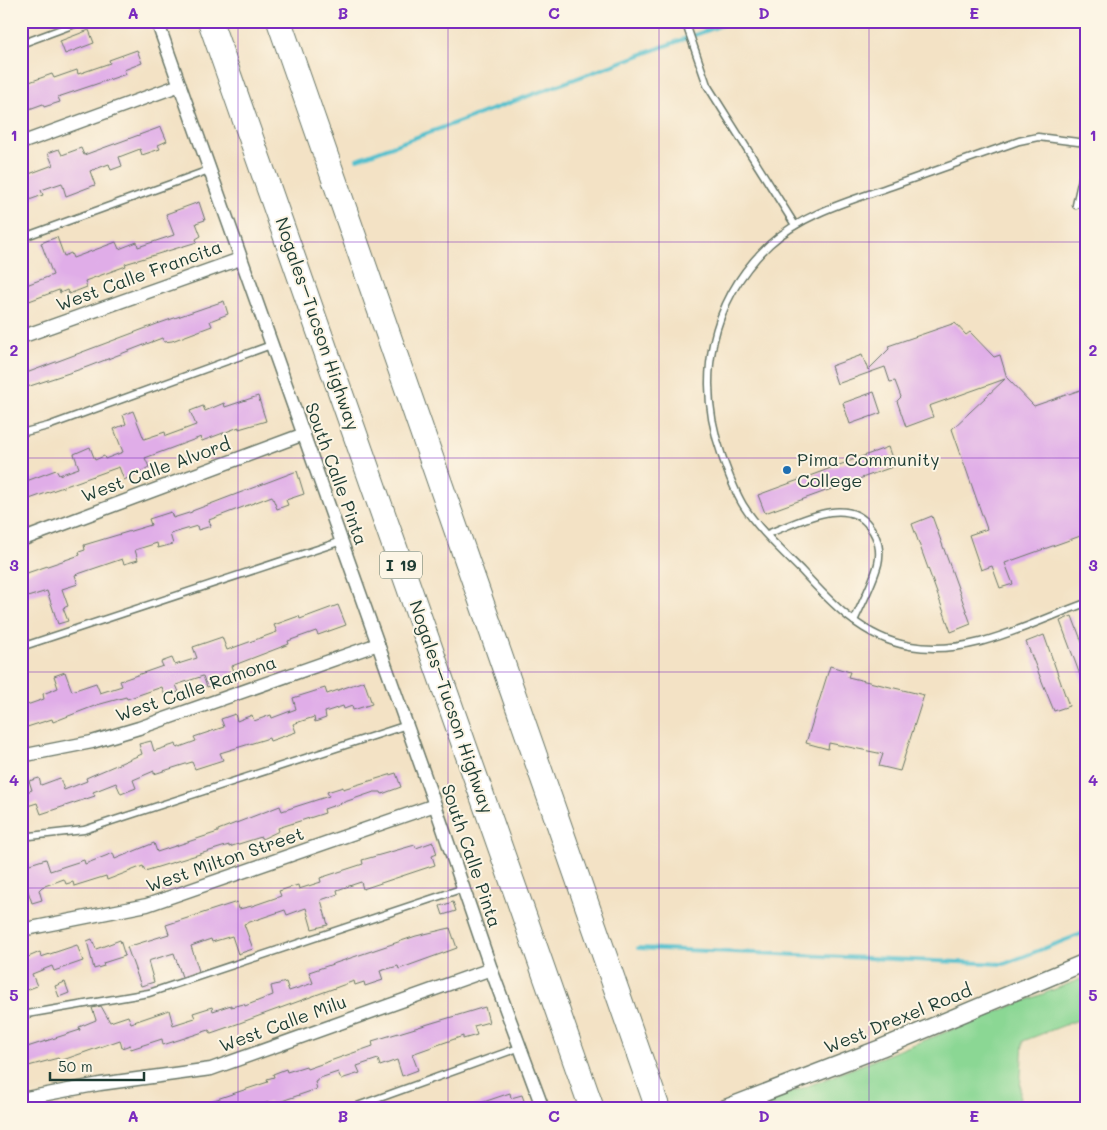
<svg xmlns="http://www.w3.org/2000/svg" width="1107" height="1130" viewBox="0 0 1107 1130" font-family="Mali,sans-serif">
  <style>
    .green { fill: #8bd794; stroke: #558a64 }
    .lines { fill: none; stroke-linecap: round; stroke-linejoin: round }
    .stream { stroke: #54c0cd; stroke-width: 4 }
    .building { fill: #e0ade8 }
    .service-casing { stroke: #697767; stroke-width: 9 }
    .minor-casing { stroke: #697767; stroke-width: 15 }
    .tertiary-casing { stroke: #697767; stroke-width: 19 }
    .motorway-casing { stroke: #697767; stroke-width: 26 }
    .service { stroke: #fff; stroke-width: 6 }
    .minor { stroke: #fff; stroke-width: 12 }
    .tertiary { stroke: #fff; stroke-width: 16 }
    .motorway { stroke: #fff; stroke-width: 24 }
    .grid { fill: none; stroke: #7b2cbf; stroke-width: 1; stroke-opacity: 0.55 }
    .poi-dot { fill: #1f6fb2; stroke: #fcf5e5; stroke-width: 2 }
    .labels { text-anchor: middle; stroke-width: 4; stroke-linejoin: round; paint-order: stroke }
    .shield { fill: #fcf5e5; stroke: #617469; stroke-width: 1 }
    .shield-label { font-size: 16px; font-weight: bold; fill: #1f3d34 }
    .street-label { font-size: 18px; fill: #1f3d34; stroke: #fcf5e5 }
    .poi-label { font-size: 18px; fill: #1f3d34; stroke: #fcf5e5; text-anchor: start }
    .neatline { fill: none; stroke: #7b2cbf; stroke-width: 2 }
    .grid-label { font-size: 16px; text-anchor: middle; font-weight: bold; fill: #7b2cbf }
  </style>
  <rect width="100%" height="100%" fill="#fcf5e5"/>
  <filter id="ink" filterUnits="userSpaceOnUse"><feTurbulence type="fractalNoise" baseFrequency=".02" numOctaves="2"/><feDisplacementMap in="SourceGraphic" scale="10" xChannelSelector="R" yChannelSelector="G"/><feConvolveMatrix kernelMatrix="1 2 1 2 8 2 1 2 1" color-interpolation-filters="sRGB"/></filter>
  <filter id="wash" filterUnits="userSpaceOnUse"><feTurbulence type="fractalNoise" baseFrequency=".0096" numOctaves="4" result="noise"/><feDisplacementMap in="SourceGraphic" scale="20" xChannelSelector="R" yChannelSelector="G"/><feGaussianBlur stdDeviation="1.12" result="paint"/><feColorMatrix in="noise" values="0 0 0 0 0 0 0 0 0 0 0 0 0 0 0 0 0 1.4 0 .05"/><feComposite in="paint" operator="in"/></filter>
  <g filter="url(#wash)">
    <rect width="100%" height="100%" fill="#f3e2c5"/>
    <path class="green" d="M 1086,977 L 1086,1017 L 1023,1041 L 1019,1109 L 749,1109 Z"/>
    <g class="lines">
      <g class="stream">
        <path d="M 357,159 L 733,21"/>
        <path d="M 638,948 L 1004,964 L 1086,932"/>
      </g>
    </g>
    <g id="blocks">
      <g class="building">
        <path d="M 89,30 L 94,43 L 65,54 L 60,41 Z"/>
        <path d="M 137,50 L 142,63 L 124,70 L 126,74 L 58,97 L 60,102 L 44,107 L 43,104 L 21,112 L 21,85 L 52,74 L 54,78 L 77,70 L 78,74 L 110,63 L 109,60 Z"/>
        <path d="M 161,127 L 167,141 L 158,145 L 160,149 L 142,155 L 140,149 L 119,157 L 122,166 L 111,170 L 109,164 L 90,171 L 95,185 L 66,196 L 62,183 L 41,190 L 43,195 L 21,203 L 21,177 L 53,165 L 48,153 L 59,149 L 62,155 L 81,148 L 84,155 Z"/>
        <path d="M 199,202 L 205,220 L 196,223 L 201,236 L 196,239 L 197,242 L 125,264 L 126,266 L 85,281 L 87,287 L 69,294 L 67,290 L 60,293 L 59,290 L 21,304 L 21,287 L 53,275 L 41,243 L 57,237 L 64,256 L 71,253 L 73,258 L 116,242 L 119,249 L 137,242 L 138,247 L 174,235 L 166,214 Z"/>
        <path d="M 224,301 L 228,314 L 210,321 L 212,326 L 172,341 L 164,342 L 162,338 L 87,367 L 21,389 L 21,375 L 157,324 Z"/>
        <path d="M 955,323 L 966,335 L 970,332 L 994,357 L 1000,355 L 1007,378 L 1034,406 L 1086,388 L 1086,534 L 1005,563 L 1013,584 L 1000,588 L 992,566 L 981,570 L 969,535 L 987,529 L 952,429 L 1005,379 L 929,406 L 933,417 L 906,427 L 897,401 L 901,397 L 895,381 L 890,382 L 885,367 L 837,384 L 831,366 L 862,355 L 868,370 L 889,349 L 888,346 Z"/>
        <path d="M 874,392 L 881,413 L 850,424 L 843,403 Z"/>
        <path d="M 258,396 L 266,421 L 239,429 L 239,427 L 202,441 L 201,437 L 145,458 L 149,467 L 124,480 L 119,467 L 21,502 L 21,483 L 56,470 L 59,475 L 79,468 L 74,454 L 90,447 L 95,460 L 104,456 L 105,459 L 123,452 L 114,429 L 126,424 L 123,415 L 133,411 L 144,439 L 165,432 L 166,436 L 196,425 L 190,411 L 203,406 L 205,411 L 224,403 L 225,407 Z"/>
        <path d="M 888,447 L 895,466 L 765,513 L 758,495 Z"/>
        <path d="M 297,471 L 304,494 L 286,500 L 288,505 L 277,509 L 272,496 L 209,520 L 211,526 L 198,530 L 197,526 L 170,534 L 173,544 L 158,548 L 157,543 L 135,550 L 138,560 L 124,564 L 122,559 L 75,575 L 78,584 L 62,589 L 68,606 L 63,608 L 68,621 L 58,624 L 47,591 L 21,599 L 21,575 L 80,555 L 79,552 L 85,550 L 84,545 L 151,525 L 149,519 L 171,512 L 173,518 L 192,512 L 192,511 Z"/>
        <path d="M 932,516 L 971,624 L 951,632 L 912,524 Z"/>
        <path d="M 338,605 L 346,625 L 318,635 L 316,631 L 288,641 L 289,644 L 232,666 L 234,671 L 230,673 L 233,678 L 207,687 L 203,676 L 176,685 L 179,692 L 165,696 L 162,687 L 127,699 L 126,697 L 97,705 L 53,722 L 52,719 L 21,729 L 21,707 L 44,699 L 43,694 L 58,688 L 54,676 L 65,672 L 72,691 L 96,683 L 100,693 L 122,686 L 120,681 L 163,666 L 161,662 L 172,658 L 175,665 L 197,658 L 193,647 L 222,637 L 227,650 L 277,632 L 274,625 L 299,616 L 300,619 Z"/>
        <path d="M 1072,616 L 1086,653 L 1086,691 L 1060,621 Z"/>
        <path d="M 1044,635 L 1069,706 L 1054,711 L 1026,642 Z"/>
        <path d="M 830,666 L 850,672 L 848,677 L 924,695 L 900,771 L 879,766 L 883,754 L 829,743 L 828,749 L 806,743 Z"/>
        <path d="M 364,681 L 372,704 L 353,710 L 352,706 L 344,709 L 343,706 L 325,712 L 326,718 L 315,722 L 314,717 L 293,724 L 296,732 L 270,741 L 269,738 L 220,753 L 223,760 L 195,769 L 192,762 L 154,774 L 154,771 L 133,780 L 136,788 L 121,794 L 116,783 L 93,792 L 95,796 L 41,814 L 37,803 L 21,808 L 21,794 L 32,790 L 29,781 L 39,778 L 41,785 L 60,778 L 64,790 L 87,781 L 86,778 L 142,754 L 139,744 L 151,741 L 154,751 L 176,744 L 177,748 L 196,741 L 194,737 L 224,727 L 221,719 L 235,714 L 237,721 L 252,715 L 254,721 L 271,715 L 272,718 L 296,709 L 293,698 L 325,688 L 327,694 Z"/>
        <path d="M 396,773 L 401,787 L 382,794 L 381,792 L 374,792 L 324,809 L 325,813 L 278,828 L 279,831 L 262,839 L 261,837 L 229,847 L 229,845 L 145,871 L 143,866 L 107,880 L 106,876 L 74,886 L 73,882 L 66,884 L 64,879 L 42,887 L 39,890 L 42,900 L 32,903 L 23,876 L 26,876 L 23,866 L 46,859 L 50,871 L 84,860 L 85,864 L 113,853 L 115,859 L 154,843 L 157,852 L 218,832 L 218,830 L 280,806 L 282,811 L 329,796 L 327,792 L 343,787 L 343,789 Z"/>
        <path d="M 433,842 L 437,854 L 432,856 L 435,865 L 363,889 L 361,882 L 337,890 L 338,894 L 321,900 L 328,925 L 312,929 L 306,908 L 287,915 L 285,910 L 244,924 L 253,949 L 238,954 L 232,936 L 212,942 L 211,939 L 191,946 L 199,971 L 182,977 L 174,953 L 148,961 L 154,982 L 141,986 L 127,947 L 169,934 L 166,925 L 237,902 L 239,909 L 252,906 L 281,896 L 279,891 L 298,885 L 299,889 L 321,882 L 320,878 L 363,864 L 362,860 L 415,845 L 416,848 Z"/>
        <path d="M 453,902 L 456,911 L 443,915 L 440,906 Z"/>
        <path d="M 450,928 L 457,948 L 399,969 L 398,966 L 380,971 L 383,980 L 365,986 L 364,982 L 355,985 L 354,981 L 237,1024 L 211,1033 L 209,1030 L 200,1033 L 163,1045 L 162,1039 L 131,1049 L 130,1045 L 122,1048 L 120,1040 L 60,1061 L 58,1058 L 21,1068 L 21,1049 L 80,1030 L 79,1027 L 96,1020 L 92,1008 L 101,1006 L 110,1022 L 128,1016 L 131,1023 L 169,1010 L 173,1025 L 195,1018 L 193,1013 L 212,1007 L 213,1011 L 231,1005 L 231,1007 L 244,1004 L 245,1006 L 273,995 L 271,986 L 286,982 L 289,991 L 313,983 L 309,972 L 416,936 Z"/>
        <path d="M 92,939 L 96,949 L 120,940 L 125,956 L 103,963 L 104,966 L 94,969 L 87,941 Z"/>
        <path d="M 77,945 L 83,961 L 54,971 L 52,966 L 32,974 L 37,986 L 21,992 L 21,949 L 26,958 L 40,952 L 41,957 Z"/>
        <path d="M 65,982 L 69,993 L 59,997 L 55,986 Z"/>
        <path d="M 485,1007 L 489,1022 L 474,1026 L 477,1035 L 463,1039 L 463,1036 L 412,1054 L 418,1070 L 402,1076 L 397,1060 L 380,1066 L 378,1059 L 357,1066 L 360,1073 L 341,1079 L 338,1072 L 317,1079 L 317,1081 L 315,1082 L 317,1089 L 270,1105 L 269,1102 L 250,1109 L 193,1109 L 193,1107 L 268,1082 L 267,1079 L 274,1077 L 273,1074 L 286,1069 L 287,1072 L 306,1066 L 307,1069 L 373,1046 L 372,1041 Z"/>
        <path d="M 510,1093 L 511,1098 L 522,1095 L 527,1109 L 469,1109 L 469,1107 Z"/>
      </g>
    </g>
  </g>
  <g filter="url(#ink)">
    <use href="#blocks" fill-opacity="0" stroke="#697767" stroke-width="1"/>
    <g class="lines">
      <defs>
        <g id="service">
          <path d="M 685,21 L 707,85 L 795,225"/>
          <path d="M 21,44 L 83,21"/>
          <path d="M 1086,143 L 1038,137 L 1019,141 C 977,156 934,171 892,186 C 850,201 804,213 770,244 C 710,300 695,380 722,456 C 728,473 734,490 743,505 C 758,529 781,550 801,570 C 831,603 863,638 910,646 C 971,657 1030,623 1086,603"/>
          <path d="M 1076,205 L 1086,161"/>
          <path d="M 21,238 L 209,170"/>
          <path d="M 21,433 L 48,426 L 271,345"/>
          <path d="M 767,534 C 795,524 847,493 870,527 C 878,538 881,551 878,564 C 873,583 862,603 854,621"/>
          <path d="M 21,647 L 342,541"/>
          <path d="M 21,837 L 84,830 L 407,725"/>
          <path d="M 21,1015 L 149,993 L 464,888"/>
          <path d="M 349,1109 L 521,1047"/>
        </g>
        <g id="minor">
          <path d="M 157,21 L 435,805 L 491,969 L 543,1109"/>
          <path d="M 21,143 L 180,85"/>
          <path d="M 21,337 L 240,259"/>
          <path d="M 21,540 L 304,434"/>
          <path d="M 21,756 L 92,742 L 139,728 L 378,644"/>
          <path d="M 21,930 L 147,905 L 435,805"/>
          <path d="M 21,1099 L 100,1084 L 211,1069 L 491,969"/>
        </g>
        <path id="tertiary" d="M 723,1109 L 881,1048 L 1086,962"/>
        <g id="motorway">
          <path d="M 210,21 L 592,1109"/>
          <path d="M 279,21 L 658,1109"/>
        </g>
      </defs>
      <use href="#service" class="service-casing"/>
      <use href="#minor" class="minor-casing"/>
      <use href="#tertiary" class="tertiary-casing"/>
      <use href="#motorway" class="motorway-casing"/>
      <use href="#service" class="service"/>
      <use href="#minor" class="minor"/>
      <use href="#tertiary" class="tertiary"/>
      <use href="#motorway" class="motorway"/>
    </g>
  </g>
  <path class="grid" d="M 238,21 L 238,1109M 448,21 L 448,1109M 659,21 L 659,1109M 869,21 L 869,1109M 21,242 L 1086,242M 21,458 L 1086,458M 21,672 L 1086,672M 21,888 L 1086,888"/>
  <circle class="poi-dot" cx="787" cy="470" r="5"/>
  <g class="labels">
    <rect class="shield" x="380" y="551.5" width="42" height="27" rx="4"/>
    <g class="shield-label">
      <text x="401" y="571">I 19</text>
    </g>
    <g class="street-label">
      <text transform="translate(139 276) rotate(-20)" y="6">West Calle Francita</text>
      <text transform="translate(317 324) rotate(71)" y="6">Nogales–Tucson Highway</text>
      <text transform="translate(156 470) rotate(-20)" y="6">West Calle Alvord</text>
      <text transform="translate(336 474) rotate(70)" y="6">South Calle Pinta</text>
      <text transform="translate(196 689) rotate(-19)" y="6">West Calle Ramona</text>
      <text transform="translate(451 707) rotate(71)" y="6">Nogales–Tucson Highway</text>
      <text transform="translate(471 856) rotate(71)" y="6">South Calle Pinta</text>
      <text transform="translate(225 860) rotate(-19)" y="6">West Milton Street</text>
      <text transform="translate(898 1019) rotate(-22)" y="6">West Drexel Road</text>
      <text transform="translate(283 1024) rotate(-20)" y="6">West Calle Milu</text>
    </g>
    <g class="poi-label">
      <text x="797" y="466">Pima Community<tspan x="797" dy="21">College</tspan></text>
    </g>
  </g>
  <rect width="1107" height="1130" fill="none" stroke="#fcf5e5" stroke-width="55"/>
  <path d="M50 1072v8h94v-8" fill="none" stroke="#1f3d34" stroke-width="2.5"/>
  <text x="58" y="1072" font-size="15" fill="#1f3d34" stroke="#fcf5e5" stroke-width="4" paint-order="stroke">50 m</text>
  <rect x="28" y="28" width="1052" height="1074" class="neatline"/>
  <g class="grid-label">
    <text x="133" y="19">A</text>
    <text x="343" y="19">B</text>
    <text x="554" y="19">C</text>
    <text x="764" y="19">D</text>
    <text x="974" y="19">E</text>
    <text x="14" y="141">1</text>
    <text x="1093" y="141">1</text>
    <text x="14" y="356">2</text>
    <text x="1093" y="356">2</text>
    <text x="14" y="571">3</text>
    <text x="1093" y="571">3</text>
    <text x="14" y="786">4</text>
    <text x="1093" y="786">4</text>
    <text x="14" y="1001">5</text>
    <text x="1093" y="1001">5</text>
    <text x="133" y="1122">A</text>
    <text x="343" y="1122">B</text>
    <text x="554" y="1122">C</text>
    <text x="764" y="1122">D</text>
    <text x="974" y="1122">E</text>
  </g>
</svg>
